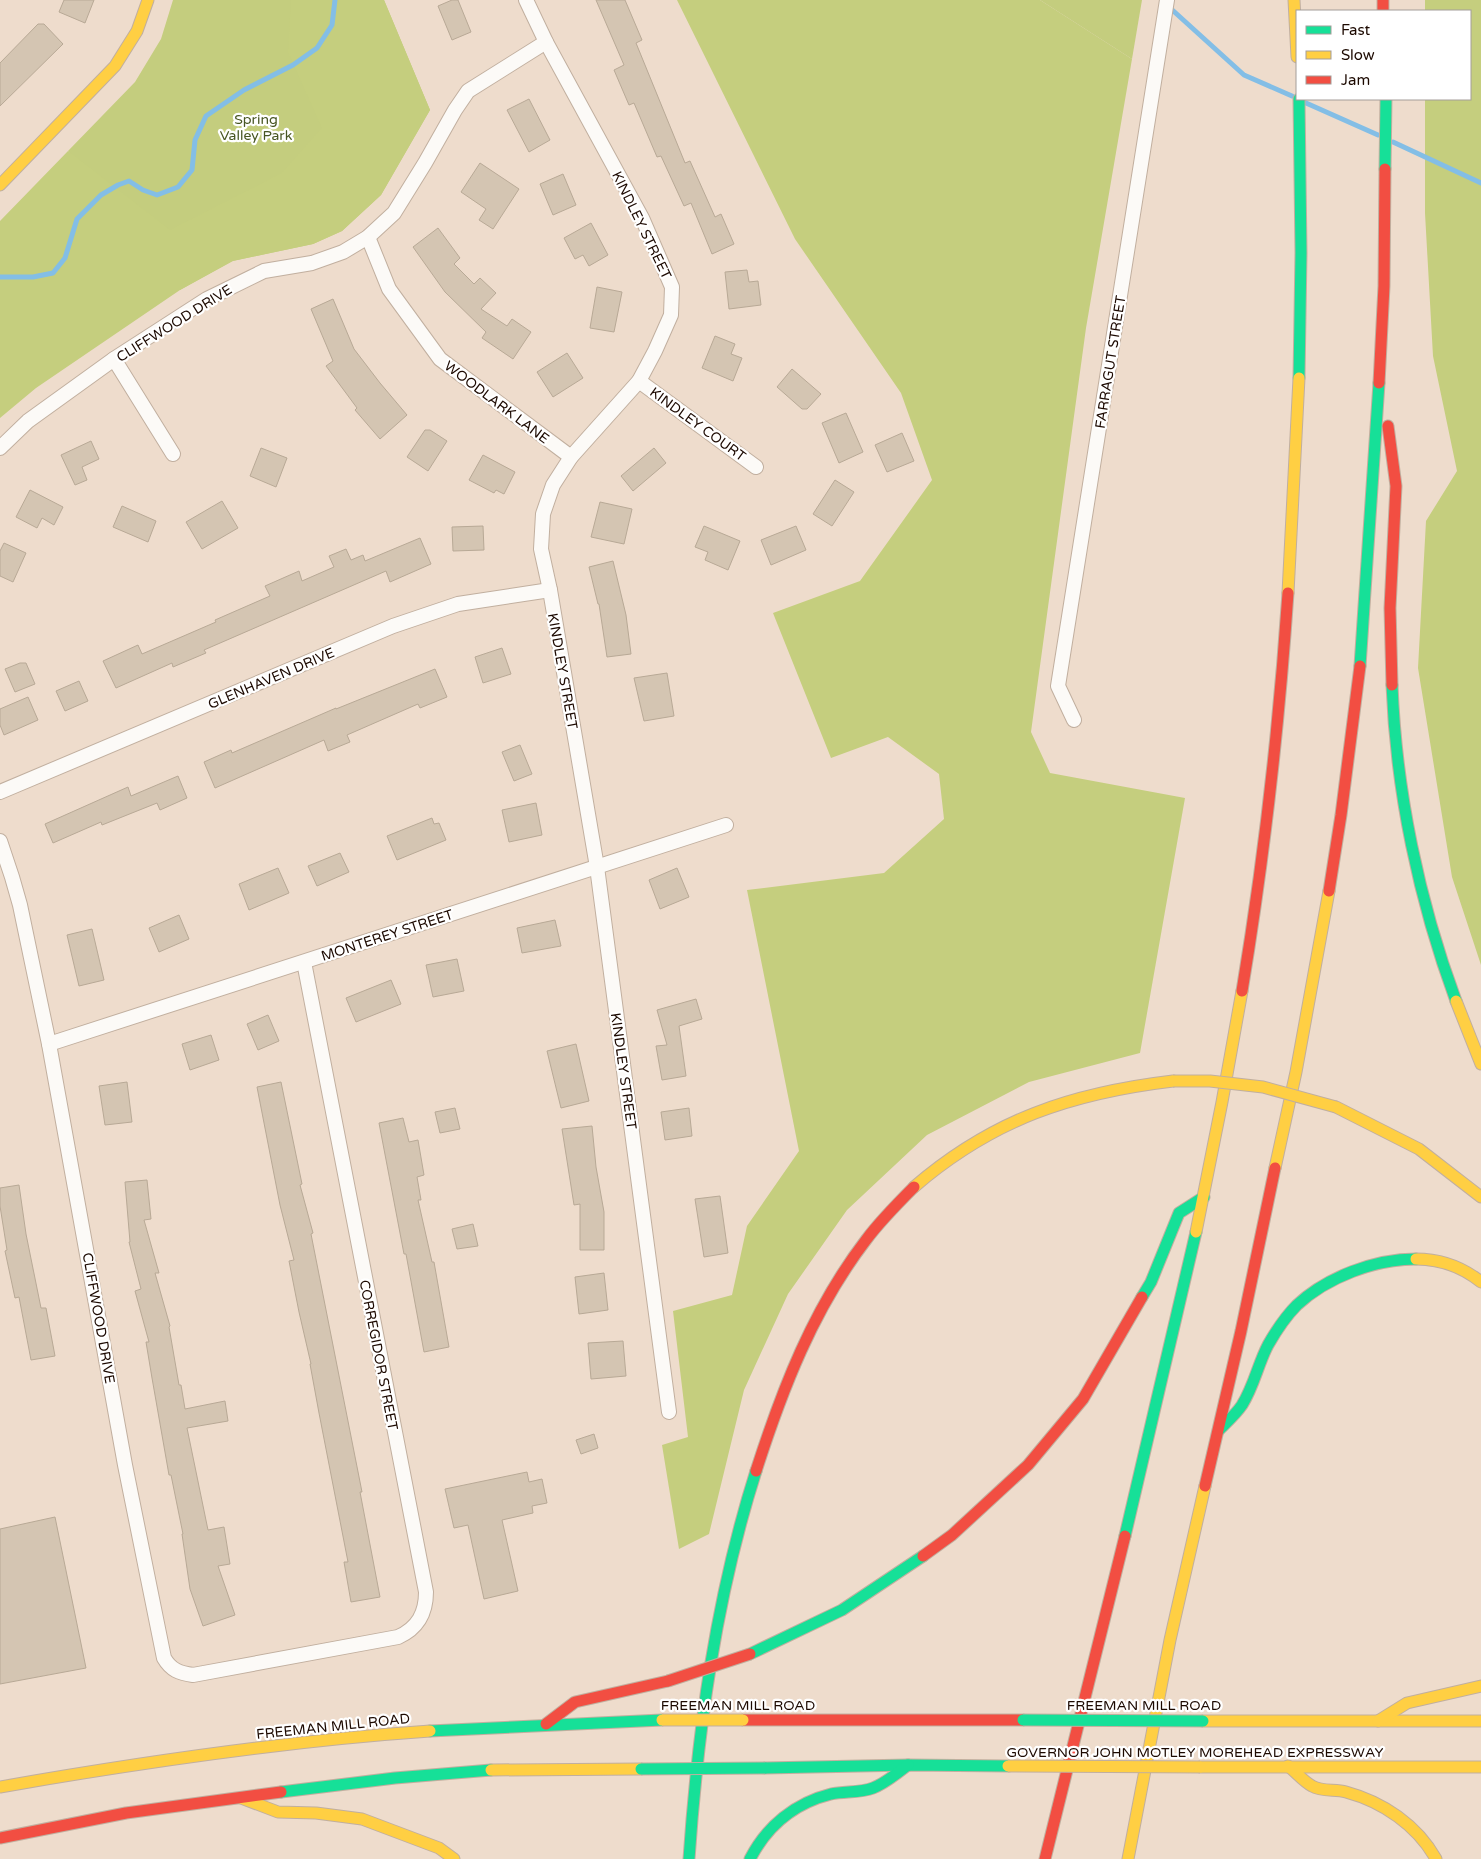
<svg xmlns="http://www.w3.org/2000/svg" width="1481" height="1859" viewBox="0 0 1481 1859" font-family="'Varela Round',sans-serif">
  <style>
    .green { fill: #c4cd7e }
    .forest { fill: #c5ce7e }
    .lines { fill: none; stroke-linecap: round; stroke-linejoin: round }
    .stream { stroke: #83bee6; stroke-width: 5 }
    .building { fill: #d4c5b2; stroke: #b8a996 }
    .street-casing { stroke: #c1af9f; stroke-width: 16 }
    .fast-casing { stroke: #c1af9f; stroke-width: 13 }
    .slow-casing { stroke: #c1af9f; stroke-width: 13 }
    .jam-casing { stroke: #c1af9f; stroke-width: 13 }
    .street { stroke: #fcfaf7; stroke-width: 14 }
    .fast { stroke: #16e098; stroke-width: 11 }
    .slow { stroke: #ffcf43; stroke-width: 11 }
    .jam { stroke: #f24e42; stroke-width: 11 }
    .fast-bridge-casing { stroke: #c1af9f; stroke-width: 13; stroke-linecap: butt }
    .slow-bridge-casing { stroke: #c1af9f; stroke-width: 13; stroke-linecap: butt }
    .jam-bridge-casing { stroke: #c1af9f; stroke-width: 13; stroke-linecap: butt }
    .fast-bridge { stroke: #16e098; stroke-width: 11 }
    .slow-bridge { stroke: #ffcf43; stroke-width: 11 }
    .jam-bridge { stroke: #f24e42; stroke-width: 11 }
    .labels { text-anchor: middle; stroke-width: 4.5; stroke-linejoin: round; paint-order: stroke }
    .park-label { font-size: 14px; fill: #475522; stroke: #fff }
    .street-label { font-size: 14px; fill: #1c0900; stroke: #fff }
  </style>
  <rect width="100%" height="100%" fill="#eedccc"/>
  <g class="green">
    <path d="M 173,0 L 384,0 L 430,110 L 381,195 L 342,231 L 313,244 L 233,261 L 180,290 L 68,151 L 135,82 L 161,39 Z"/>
    <path d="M 1040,0 L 1142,0 L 1132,59 Z"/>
  </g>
  <g class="forest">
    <path d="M 291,0 L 384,0 L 430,110 L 381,195 L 342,231 L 313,244 L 232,261 L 180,290 L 36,388 L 0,418 L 0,221 L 68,151 L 170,230 L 282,173 L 322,128 L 288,52 Z"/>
    <path d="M 677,0 L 1040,0 L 1132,59 L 1086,328 L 1031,732 L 1050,773 L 1185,798 L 1140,1053 L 1029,1082 L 927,1135 L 847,1210 L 788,1294 L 744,1390 L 709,1534 L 679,1549 L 662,1445 L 688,1437 L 673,1311 L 732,1295 L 747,1226 L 799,1151 L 747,890 L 884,873 L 944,819 L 939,774 L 888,737 L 831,758 L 773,613 L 860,581 L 932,480 L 901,393 L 795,239 Z"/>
    <path d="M 1425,0 L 1481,0 L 1481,965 L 1452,877 L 1418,668 L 1426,521 L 1457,471 L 1433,356 L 1425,213 L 1425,99 L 1470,99 L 1470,11 L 1425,11 Z"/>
  </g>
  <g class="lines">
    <g class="stream">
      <path d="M 1169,7 L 1244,75 L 1292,96"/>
      <path d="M 1306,103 L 1378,135"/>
      <path d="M 1393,142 L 1481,183"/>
      <path d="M 0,277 L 33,277 L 53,273 L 65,258 L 77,219 L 101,195 L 118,185 L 129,181 L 143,190 L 157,195 L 178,187 L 192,170 L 195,140 L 206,116 L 244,90 L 293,65 L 317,48 L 332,25 L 335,0"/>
    </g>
  </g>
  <g class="building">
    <path d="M 64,0 L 94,0 L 85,23 L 59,12 Z"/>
    <path d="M 452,0 L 458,0 L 471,32 L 452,40 L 438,6 Z"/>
    <path d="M 596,0 L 625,0 L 642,40 L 636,43 L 685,163 L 690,161 L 715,217 L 721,214 L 734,244 L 712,254 L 691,203 L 684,206 L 661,156 L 657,157 L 634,103 L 629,105 L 614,70 L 624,65 Z"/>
    <path d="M 38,24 L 44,24 L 63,44 L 0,106 L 0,63 Z"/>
    <path d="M 529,99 L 550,140 L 529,152 L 507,110 Z"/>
    <path d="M 480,163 L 519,189 L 493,229 L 479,220 L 486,209 L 461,192 Z"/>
    <path d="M 563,174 L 576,205 L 553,215 L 540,184 Z"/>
    <path d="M 591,223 L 608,255 L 589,266 L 583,255 L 575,259 L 564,238 Z"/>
    <path d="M 438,228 L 460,258 L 454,264 L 474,284 L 480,278 L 496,293 L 481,309 L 507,326 L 512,319 L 531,332 L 513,359 L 482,338 L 486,332 L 445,292 L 413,247 Z"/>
    <path d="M 747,270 L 749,282 L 758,281 L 761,305 L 729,309 L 725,272 Z"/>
    <path d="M 597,287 L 622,292 L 614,332 L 590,328 Z"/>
    <path d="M 333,299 L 354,349 L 380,383 L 407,415 L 380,439 L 355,410 L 357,408 L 326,366 L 333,361 L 311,309 Z"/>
    <path d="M 715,336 L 735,344 L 731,354 L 742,358 L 733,381 L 702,368 Z"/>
    <path d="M 567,353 L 583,378 L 553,397 L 537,372 Z"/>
    <path d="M 792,369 L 821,394 L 807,409 L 802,409 L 777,387 Z"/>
    <path d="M 846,413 L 863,452 L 839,463 L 822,423 Z"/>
    <path d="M 425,430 L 430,430 L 447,441 L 428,471 L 407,457 Z"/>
    <path d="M 902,433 L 914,461 L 887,472 L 875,445 Z"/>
    <path d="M 91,441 L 99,459 L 82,467 L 87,480 L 75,485 L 61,455 Z"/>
    <path d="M 261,448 L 287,458 L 276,487 L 250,476 Z"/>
    <path d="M 654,448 L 666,463 L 633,491 L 621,476 Z"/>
    <path d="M 483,455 L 515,472 L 504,494 L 496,490 L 494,493 L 469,480 Z"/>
    <path d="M 835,480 L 854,492 L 832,526 L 813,514 Z"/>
    <path d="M 30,490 L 63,507 L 54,525 L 42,518 L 37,528 L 16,517 Z"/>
    <path d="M 222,501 L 238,528 L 202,549 L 186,522 Z"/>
    <path d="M 600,502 L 632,509 L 624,544 L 591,537 Z"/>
    <path d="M 122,506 L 156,521 L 148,542 L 113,527 Z"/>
    <path d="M 483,526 L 484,550 L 453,551 L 452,527 Z"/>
    <path d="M 704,526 L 740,541 L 728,570 L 705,560 L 708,552 L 695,547 Z"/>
    <path d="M 796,526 L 806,550 L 771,565 L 761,540 Z"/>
    <path d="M 420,538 L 431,564 L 390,582 L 386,571 L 204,650 L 206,653 L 173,667 L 172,663 L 116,688 L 103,661 L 138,645 L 142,654 L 216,622 L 215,620 L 270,596 L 265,586 L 299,571 L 302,581 L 334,567 L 329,556 L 346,549 L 351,560 L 363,555 L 365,561 Z"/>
    <path d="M 4,543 L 26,553 L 13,582 L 0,576 L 0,551 Z"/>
    <path d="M 613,561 L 626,615 L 631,654 L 607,657 L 599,604 L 598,604 L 589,567 Z"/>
    <path d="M 502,648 L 511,674 L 483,683 L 475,657 Z"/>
    <path d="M 20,663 L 26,663 L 35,684 L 15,692 L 5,669 Z"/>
    <path d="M 435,669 L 447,697 L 420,708 L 418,704 L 347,735 L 350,742 L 328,751 L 324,740 L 215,788 L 204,762 L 231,750 L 232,753 L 336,708 L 336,709 Z"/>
    <path d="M 667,673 L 674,716 L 644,721 L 634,678 Z"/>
    <path d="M 79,681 L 88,701 L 65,711 L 56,691 Z"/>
    <path d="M 28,697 L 38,720 L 4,735 L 0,725 L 0,709 Z"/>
    <path d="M 520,745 L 532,774 L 514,781 L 502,752 Z"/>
    <path d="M 178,776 L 187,798 L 160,810 L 157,803 L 102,825 L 101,822 L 53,843 L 45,824 L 128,787 L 131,796 Z"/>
    <path d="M 536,803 L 542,835 L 509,842 L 502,810 Z"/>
    <path d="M 432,818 L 434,824 L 439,823 L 446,840 L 397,860 L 387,836 Z"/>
    <path d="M 340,853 L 349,872 L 317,886 L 308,866 Z"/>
    <path d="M 278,868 L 289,893 L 249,910 L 239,884 Z"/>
    <path d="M 677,868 L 689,897 L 660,909 L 649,880 Z"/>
    <path d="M 179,915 L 189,939 L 159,952 L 149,928 Z"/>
    <path d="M 555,920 L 561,946 L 522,953 L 517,928 Z"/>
    <path d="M 92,929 L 104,980 L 79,986 L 67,935 Z"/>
    <path d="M 457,959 L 464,991 L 433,997 L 426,965 Z"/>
    <path d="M 391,980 L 401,1004 L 356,1022 L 346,998 Z"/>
    <path d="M 696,999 L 702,1019 L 679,1026 L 686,1076 L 662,1080 L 656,1046 L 667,1045 L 657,1010 Z"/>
    <path d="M 268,1015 L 279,1041 L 258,1050 L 247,1024 Z"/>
    <path d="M 211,1035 L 219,1060 L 190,1070 L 182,1044 Z"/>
    <path d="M 576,1044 L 589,1101 L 561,1108 L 547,1051 Z"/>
    <path d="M 127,1082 L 132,1122 L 105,1125 L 99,1086 Z"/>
    <path d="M 281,1082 L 302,1184 L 300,1185 L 313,1233 L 311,1234 L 362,1492 L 360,1492 L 380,1597 L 351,1602 L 344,1562 L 348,1562 L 319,1413 L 310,1364 L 311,1364 L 299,1312 L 289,1261 L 294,1260 L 280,1205 L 257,1087 Z"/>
    <path d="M 455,1108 L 460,1129 L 440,1133 L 435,1112 Z"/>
    <path d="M 689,1108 L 692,1136 L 665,1140 L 661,1112 Z"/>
    <path d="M 403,1118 L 409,1142 L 418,1140 L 424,1175 L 417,1177 L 421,1200 L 418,1200 L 432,1262 L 434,1262 L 449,1347 L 424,1352 L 406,1254 L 404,1254 L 379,1123 Z"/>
    <path d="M 592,1126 L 596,1167 L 604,1212 L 604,1250 L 580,1250 L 580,1204 L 574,1205 L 562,1129 Z"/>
    <path d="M 147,1180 L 151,1219 L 144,1220 L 159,1273 L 155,1273 L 170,1326 L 169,1327 L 179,1385 L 181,1385 L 185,1409 L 225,1401 L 228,1421 L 187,1428 L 208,1530 L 224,1527 L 230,1564 L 218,1566 L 235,1615 L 203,1626 L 190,1589 L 182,1534 L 183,1534 L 171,1475 L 169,1475 L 152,1378 L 146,1342 L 149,1342 L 135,1291 L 141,1289 L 129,1242 L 130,1242 L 125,1182 Z"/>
    <path d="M 19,1185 L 26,1234 L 41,1308 L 46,1308 L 55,1356 L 31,1360 L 19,1297 L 15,1298 L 5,1251 L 7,1250 L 0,1206 L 0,1188 Z"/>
    <path d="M 720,1196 L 728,1253 L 704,1257 L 695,1199 Z"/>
    <path d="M 473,1224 L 478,1246 L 457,1249 L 452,1229 Z"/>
    <path d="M 604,1273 L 608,1310 L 579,1314 L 575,1277 Z"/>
    <path d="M 623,1341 L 626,1376 L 591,1379 L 588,1343 Z"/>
    <path d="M 594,1434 L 598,1448 L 581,1454 L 576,1440 Z"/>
    <path d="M 527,1472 L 529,1482 L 542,1479 L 547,1503 L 532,1506 L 533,1513 L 502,1520 L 518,1591 L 484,1599 L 468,1525 L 454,1528 L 445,1489 Z"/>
    <path d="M 55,1517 L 86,1668 L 0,1684 L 0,1529 Z"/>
  </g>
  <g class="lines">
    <defs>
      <g id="street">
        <path d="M 526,0 L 546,42 L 642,218 L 672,287 L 671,315 L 655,351 L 639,381 L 571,457 L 553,485 L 543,514 L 541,549 L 550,590 L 597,867 L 669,1412"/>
        <path d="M 368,237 L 389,289 L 440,359 L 571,457"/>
        <path d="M 114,359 L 173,454"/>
        <path d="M 639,381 L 756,467"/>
        <path d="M 0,448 L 28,421 L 114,359 L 207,299 L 264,271 L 312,263 L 343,252 L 368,237 L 394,213 L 425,163 L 455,110 L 468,91 L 546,42"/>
        <path d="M 1074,720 L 1058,686 L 1167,0"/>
        <path d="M 0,792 L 393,626 L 458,604 L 550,590"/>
        <path d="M 0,841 L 12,877 L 20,905 L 49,1044 L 125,1465 L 164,1658 C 171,1670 179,1673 193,1675 L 398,1637 C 418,1628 426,1613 426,1592 L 304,962"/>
        <path d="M 49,1044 L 726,825"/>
      </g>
      <g id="fast">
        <path d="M 1385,169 L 1386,99"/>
        <path d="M 1299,378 L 1301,253 L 1299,99"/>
        <path d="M 1360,666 L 1379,383"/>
        <path d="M 1392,685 C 1396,791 1419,901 1456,1001"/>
        <path d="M 1142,1297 L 1151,1282 L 1179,1213 L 1204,1197"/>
        <path d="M 1219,1430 C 1227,1422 1236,1414 1242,1405 C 1254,1386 1258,1364 1268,1345 C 1276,1331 1285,1317 1297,1305 C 1327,1277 1375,1259 1416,1259"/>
        <path d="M 1125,1536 L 1196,1232"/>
        <path d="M 750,1654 L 842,1610 L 923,1556"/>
        <path d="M 430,1731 L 662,1720"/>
        <path d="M 765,1768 L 908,1765 L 1008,1766"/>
        <path d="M 281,1792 L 395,1778 L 491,1770"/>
        <path d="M 689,1859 C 698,1728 716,1597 756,1471"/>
        <path d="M 750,1859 C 767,1826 795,1803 831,1794 C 845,1791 860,1793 873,1788 C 886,1783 897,1773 908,1765"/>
      </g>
      <g id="slow">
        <path d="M 1294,0 L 1297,57"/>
        <path d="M 0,185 L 115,66 L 137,31 L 148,0"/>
        <path d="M 1288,593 L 1299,378"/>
        <path d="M 1456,1001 L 1481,1064"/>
        <path d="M 1336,1107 L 1419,1149 L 1481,1197"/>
        <path d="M 1275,1168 L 1296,1072 L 1329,891"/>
        <path d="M 914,1187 C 993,1119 1072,1093 1173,1081"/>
        <path d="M 1196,1232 L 1222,1102 L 1242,991"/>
        <path d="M 1416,1259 C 1441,1259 1461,1266 1481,1282"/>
        <path d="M 1203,1721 L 1481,1721"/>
        <path d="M 1378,1721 L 1407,1703 L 1481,1686"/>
        <path d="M 1288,1766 C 1296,1772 1303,1781 1312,1786 C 1322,1792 1335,1789 1346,1792 C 1383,1802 1417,1825 1436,1859"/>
        <path d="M 1200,1767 L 1481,1767"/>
        <path d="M 491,1770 L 641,1769"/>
        <path d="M 0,1787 C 142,1762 285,1741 430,1731"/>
        <path d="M 241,1798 L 278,1812 L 316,1813 L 362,1819 L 439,1848 L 454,1859"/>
        <path d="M 1128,1859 L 1170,1640 L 1205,1486"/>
      </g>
      <g id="jam">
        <path d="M 1383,0 L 1383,11"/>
        <path d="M 1379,383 L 1384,286 L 1385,169"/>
        <path d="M 1388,426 L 1396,486 L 1390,608 L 1392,685"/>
        <path d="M 1329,891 L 1341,815 L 1360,666"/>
        <path d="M 1242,991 C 1264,859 1279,727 1288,593"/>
        <path d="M 756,1471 C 782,1390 813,1309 866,1240 C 880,1221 897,1204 914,1187"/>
        <path d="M 1205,1486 L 1241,1331 L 1275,1168"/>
        <path d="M 923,1556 L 952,1535 L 1028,1465 L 1083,1399 L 1142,1297"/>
        <path d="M 743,1720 L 1023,1720"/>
        <path d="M 546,1724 L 575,1702 L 668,1681"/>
        <path d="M 0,1838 L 126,1813 L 281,1792"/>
        <path d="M 1045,1859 L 1125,1536"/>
      </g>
    </defs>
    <use href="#street" class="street-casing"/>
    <use href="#fast" class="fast-casing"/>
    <use href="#slow" class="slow-casing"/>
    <use href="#jam" class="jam-casing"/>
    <use href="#street" class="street"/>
    <use href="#fast" class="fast"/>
    <use href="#slow" class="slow"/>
    <use href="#jam" class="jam"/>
    <defs>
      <g id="fast-bridge">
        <path d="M 1023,1720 L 1203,1721"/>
        <path d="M 641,1769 L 765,1768"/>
      </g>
      <g id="slow-bridge">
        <path d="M 1173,1081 L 1210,1081 L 1263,1087 L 1336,1107"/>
        <path d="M 662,1720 L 743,1720"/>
        <path d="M 1008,1766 L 1200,1767"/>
      </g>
      <path id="jam-bridge" d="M 668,1681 L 750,1654"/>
    </defs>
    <use href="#fast-bridge" class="fast-bridge-casing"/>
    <use href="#slow-bridge" class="slow-bridge-casing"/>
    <use href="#jam-bridge" class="jam-bridge-casing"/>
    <use href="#fast-bridge" class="fast-bridge"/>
    <use href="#slow-bridge" class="slow-bridge"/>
    <use href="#jam-bridge" class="jam-bridge"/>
  </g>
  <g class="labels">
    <g class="park-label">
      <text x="256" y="124">Spring<tspan x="256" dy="16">Valley Park</tspan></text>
    </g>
    <g class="street-label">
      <text transform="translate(642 225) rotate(64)" y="5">KINDLEY STREET</text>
      <text transform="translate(174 323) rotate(-32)" y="5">CLIFFWOOD DRIVE</text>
      <text transform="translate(1110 362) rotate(-81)" y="5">FARRAGUT STREET</text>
      <text transform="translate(497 402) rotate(37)" y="5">WOODLARK LANE</text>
      <text transform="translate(698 424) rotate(36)" y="5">KINDLEY COURT</text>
      <text transform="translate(563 671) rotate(80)" y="5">KINDLEY STREET</text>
      <text transform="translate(271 678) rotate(-23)" y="5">GLENHAVEN DRIVE</text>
      <text transform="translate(387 935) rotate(-18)" y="5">MONTEREY STREET</text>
      <text transform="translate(624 1071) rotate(82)" y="5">KINDLEY STREET</text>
      <text transform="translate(99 1318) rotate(80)" y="5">CLIFFWOOD DRIVE</text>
      <text transform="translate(379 1355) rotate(79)" y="5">CORREGIDOR STREET</text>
      <text x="738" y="1710">FREEMAN MILL ROAD</text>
      <text x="1144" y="1710">FREEMAN MILL ROAD</text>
      <text transform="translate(333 1726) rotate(-6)" y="5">FREEMAN MILL ROAD</text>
      <text x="1195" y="1757">GOVERNOR JOHN MOTLEY MOREHEAD EXPRESSWAY</text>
    </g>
  </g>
  <rect x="1296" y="10" width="175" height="90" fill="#ffffff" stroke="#a49d99"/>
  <rect x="1306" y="26" width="25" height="8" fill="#16e098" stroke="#a49d99"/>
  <text x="1341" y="35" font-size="15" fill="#1c0900">Fast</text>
  <rect x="1306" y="51" width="25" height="8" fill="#ffcf43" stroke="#a49d99"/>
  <text x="1341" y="60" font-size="15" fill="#1c0900">Slow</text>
  <rect x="1306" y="76" width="25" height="8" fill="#f24e42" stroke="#a49d99"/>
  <text x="1341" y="85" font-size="15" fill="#1c0900">Jam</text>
</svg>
